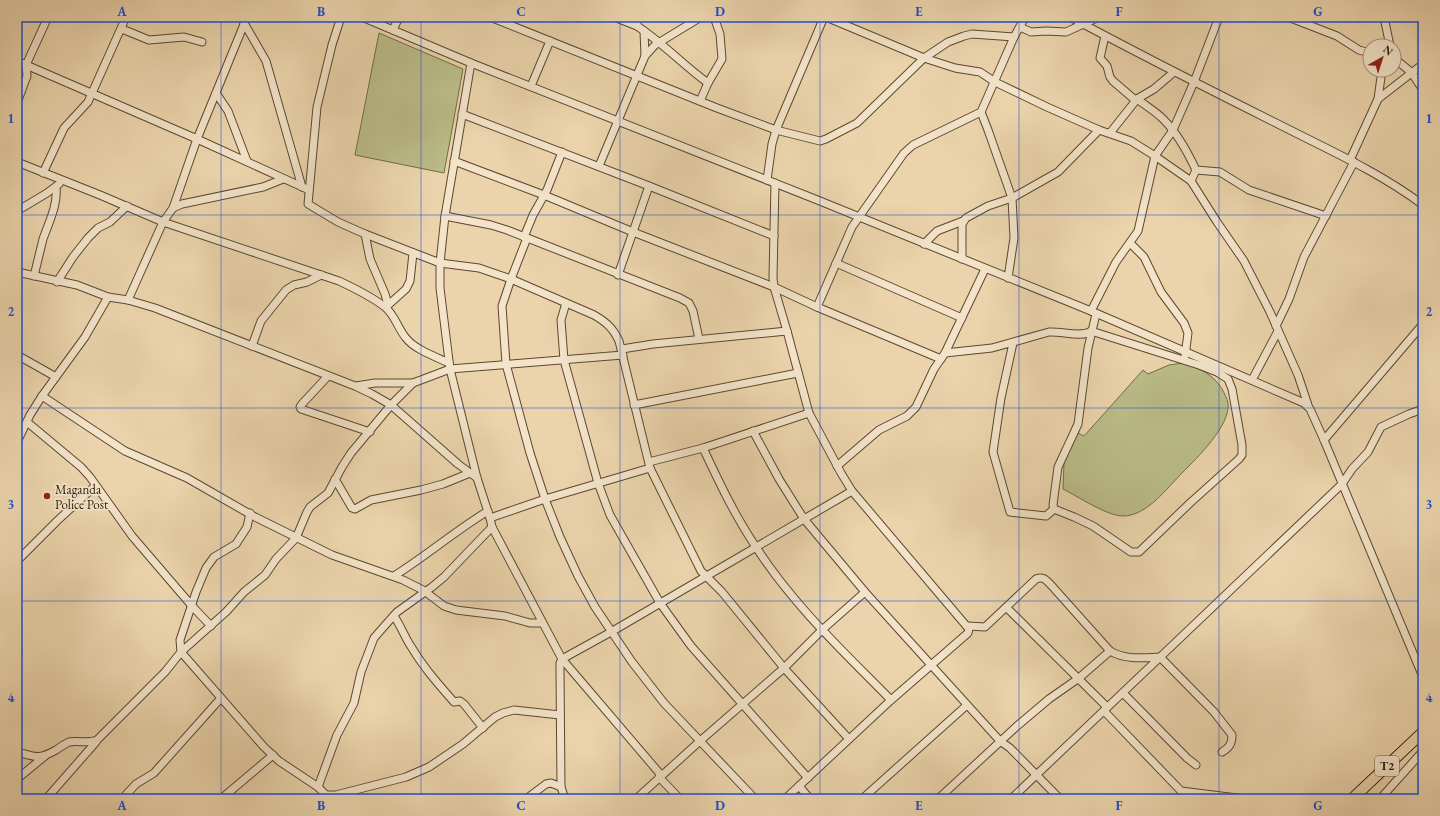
<svg xmlns="http://www.w3.org/2000/svg" width="1440" height="816" viewBox="0 0 1440 816" font-family="'EB Garamond',serif">
  <style>
    .green { fill: #babc88; stroke: #736b46 }
    .lines { fill: none; stroke-linecap: round; stroke-linejoin: round }
    .minor-casing { stroke: #5c482e; stroke-width: 9 }
    .highway-casing { stroke: #2c1a04; stroke-width: 12 }
    .minor { stroke: #f2e3c9; stroke-width: 7 }
    .highway { stroke: #ebd4ac; stroke-width: 10 }
    .grid { fill: none; stroke: #1d4ed8; stroke-width: 1; stroke-opacity: 0.55 }
    .poi-dot { fill: #8f2418; stroke: #f2e3c9; stroke-width: 1.5 }
    .labels { text-anchor: middle; stroke-width: 3.5; stroke-linejoin: round; paint-order: stroke }
    .shield { fill: #f2e3c9; stroke: #67563f; stroke-width: 1 }
    .shield-label { font-size: 12px; font-weight: bold; fill: #2c1a04 }
    .poi-label { font-size: 13px; fill: #2c1a04; stroke: #f2e3c9; text-anchor: start }
    .neatline { fill: none; stroke: #1d4ed8; stroke-width: 1.5 }
    .grid-label { font-size: 13px; text-anchor: middle; font-weight: bold; fill: #1d4ed8 }
  </style>
  <rect width="100%" height="100%" fill="#ebd4ac"/>
  <filter id="stains"><feTurbulence type="fractalNoise" baseFrequency=".005" numOctaves="4"/><feColorMatrix values="0 0 0 0 .2 0 0 0 0 .09 0 0 0 0 .02 0 0 0 .5 -.17"/></filter>
  <radialGradient id="worn" r=".72"><stop offset=".6" stop-color="#630" stop-opacity="0"/><stop offset="1" stop-color="#630" stop-opacity=".3"/></radialGradient>
  <g class="green">
    <path d="M 379,33 L 463,69 L 444,173 L 355,155 Z"/>
    <path d="M 1183,363 C 1199,368 1213,374 1222,389 C 1224,393 1227,398 1228,403 C 1231,425 1197,458 1183,472 C 1167,488 1147,516 1123,516 C 1107,516 1077,496 1063,489 L 1064,463 L 1076,432 L 1084,436 L 1143,370 L 1148,374 L 1169,365 Z"/>
  </g>
  <g class="lines">
    <defs>
      <g id="minor">
        <path d="M 341,17 L 332,45 L 317,107 L 308,204 L 338,222 L 365,234 L 440,263 L 479,268 L 511,279 L 594,315 C 606,322 613,328 619,341 L 650,468 L 701,571 L 722,592 L 784,668 L 849,739"/>
        <path d="M 362,17 L 471,63 L 815,199 L 1091,311 L 1304,403 L 1310,409 L 1324,440 L 1423,677"/>
        <path d="M 490,17 L 717,108 L 776,130 L 820,141 L 826,139 L 857,123 L 924,58 L 948,42 L 964,36 L 972,34 L 1014,37"/>
        <path d="M 614,17 L 637,26"/>
        <path d="M 637,17 L 637,26 C 663,43 683,65 708,83"/>
        <path d="M 826,17 L 924,58 L 955,68 L 980,72 L 995,82 L 1047,107 L 1099,130 L 1131,141 L 1155,156 L 1191,181"/>
        <path d="M 1070,17 C 1139,54 1210,90 1280,125 C 1329,150 1379,172 1423,205"/>
        <path d="M 1288,17 L 1337,36 L 1359,50 L 1370,53"/>
        <path d="M 1384,17 L 1390,46"/>
        <path d="M 244,23 L 266,61 L 302,187"/>
        <path d="M 1020,27 L 1031,32 L 1046,31 L 1066,32 L 1099,17"/>
        <path d="M 122,29 L 149,40 L 184,37 L 202,42"/>
        <path d="M 393,30 L 399,17"/>
        <path d="M 644,31 L 645,56"/>
        <path d="M 1105,36 L 1100,58 L 1107,66 L 1110,77 L 1113,81 L 1134,99 L 1137,99 C 1146,106 1157,112 1164,120 C 1178,134 1188,153 1196,170 L 1191,181 L 1217,222 L 1244,261 L 1270,312 L 1298,375 L 1308,405"/>
        <path d="M 1394,58 L 1412,73 L 1423,90"/>
        <path d="M 17,61 L 197,139 L 309,190"/>
        <path d="M 471,63 L 445,216 L 440,263 L 440,288 L 450,369 L 477,478 L 490,518 L 492,527 L 562,659 L 560,663 L 560,671 L 561,787 L 565,799"/>
        <path d="M 531,86 L 550,41"/>
        <path d="M 216,93 L 228,111 L 247,161"/>
        <path d="M 1378,99 L 1382,70"/>
        <path d="M 700,101 L 708,83 L 722,59 L 720,34 L 714,17"/>
        <path d="M 17,103 L 27,76 L 26,65 L 48,17"/>
        <path d="M 981,112 L 988,130 L 1012,198 L 1014,238 L 1008,278"/>
        <path d="M 462,114 L 649,186 L 774,236"/>
        <path d="M 1110,133 L 1137,99 L 1154,89 L 1174,72"/>
        <path d="M 1350,160 L 1378,99 L 1423,64"/>
        <path d="M 454,161 L 544,195 L 633,232 L 774,287 L 817,307 L 941,359"/>
        <path d="M 17,162 L 100,195 L 163,222 L 339,281 C 354,288 372,297 385,307 C 395,315 398,329 406,338 C 414,349 436,357 449,363"/>
        <path d="M 599,166 L 645,56 L 655,45 L 701,17"/>
        <path d="M 1196,170 L 1220,172 L 1249,190 L 1326,216"/>
        <path d="M 43,173 L 64,128 L 88,102 L 126,17"/>
        <path d="M 767,180 L 772,144 L 776,130 L 824,17"/>
        <path d="M 775,183 L 773,278 L 774,287 L 787,331"/>
        <path d="M 173,208 L 182,204 L 263,187 L 283,179"/>
        <path d="M 17,211 L 47,193 L 59,184"/>
        <path d="M 445,216 L 491,225 L 507,230 L 680,298 L 689,303 L 693,311 L 699,339"/>
        <path d="M 365,234 L 370,259 L 385,294 L 388,305"/>
        <path d="M 524,237 L 533,215 L 547,190 L 562,152"/>
        <path d="M 527,238 L 511,279 L 502,306 L 506,364 L 530,453 L 545,499 L 560,537 L 578,576 L 595,607 L 632,662 L 664,703 L 755,799"/>
        <path d="M 1130,243 L 1144,257 L 1161,292 L 1184,323 L 1188,333 L 1185,356"/>
        <path d="M 924,244 L 937,231 L 963,221"/>
        <path d="M 962,259 L 962,224 L 966,218 L 988,206 L 1012,198 L 1058,172 L 1099,130"/>
        <path d="M 836,263 L 962,318"/>
        <path d="M 17,272 L 77,285 L 108,297 L 128,300 L 155,308 L 355,386 L 372,394 L 391,405 L 458,464 L 477,478"/>
        <path d="M 618,275 L 649,186"/>
        <path d="M 34,276 C 37,264 40,251 43,239 C 49,222 58,205 56,187"/>
        <path d="M 57,282 L 73,257 L 88,238 L 98,228 L 110,222 L 127,206"/>
        <path d="M 128,300 L 163,222 L 173,208 L 197,139 L 247,17"/>
        <path d="M 566,303 L 561,320 L 564,360 L 598,483 L 610,515 L 660,603 L 691,646 L 808,778"/>
        <path d="M 386,307 L 406,289 L 410,281 L 413,253"/>
        <path d="M 817,307 L 852,227 L 904,153 L 913,145 L 981,112 L 1014,37 L 1025,17"/>
        <path d="M 1091,311 L 1116,262 L 1138,231 L 1155,156 L 1173,130 L 1194,82 L 1219,17"/>
        <path d="M 1276,326 L 1289,299 L 1304,257 L 1354,162"/>
        <path d="M 1013,343 L 1001,398 L 993,452 L 1010,512 L 1046,516 L 1054,509 L 1053,505 L 1058,467 L 1078,424 L 1088,348 L 1096,314"/>
        <path d="M 252,346 L 261,321 L 286,290 L 294,285 L 307,282 L 321,275"/>
        <path d="M 622,349 L 653,344 L 787,331 L 809,413 L 841,473 L 852,491 L 969,629 L 968,633 L 891,700 L 785,799"/>
        <path d="M 945,353 L 992,348 L 1049,332 C 1061,331 1083,338 1091,331 L 1199,365 L 1217,372 L 1228,379 L 1232,389 L 1242,445 L 1242,455 L 1239,459 L 1190,503 L 1139,552 L 1131,552 L 1093,526 L 1074,517 L 1054,509"/>
        <path d="M 17,355 L 56,377"/>
        <path d="M 328,376 L 302,404 L 300,407 L 301,409 L 370,432"/>
        <path d="M 1252,380 L 1278,331"/>
        <path d="M 356,386 L 375,383 L 413,383"/>
        <path d="M 42,396 L 125,451 L 187,478 L 255,517 L 332,555 L 403,580 L 423,590 L 444,606 L 456,610 L 505,616 L 530,623 L 542,623"/>
        <path d="M 634,405 L 798,373"/>
        <path d="M 27,422 L 81,467 L 90,477 L 132,536 L 192,606 L 211,626"/>
        <path d="M 753,431 L 779,479 L 804,519 L 865,592 L 1000,741 L 1010,748 L 1060,799"/>
        <path d="M 1324,440 L 1423,324"/>
        <path d="M 17,442 L 30,415 L 42,396 L 85,337 L 108,297"/>
        <path d="M 703,448 C 719,482 735,516 756,547 C 793,605 844,652 891,700"/>
        <path d="M 649,462 L 703,448 L 809,413"/>
        <path d="M 837,466 L 879,430 L 907,416 L 916,407 L 934,369 L 945,353 L 985,269"/>
        <path d="M 335,479 L 352,508 L 355,509 L 371,500 L 421,490 L 443,484 L 470,473"/>
        <path d="M 490,518 L 545,499 L 650,468"/>
        <path d="M 17,561 L 57,521 L 95,486"/>
        <path d="M 394,576 C 426,556 455,531 488,511"/>
        <path d="M 1007,608 L 1107,707"/>
        <path d="M 394,616 C 401,626 405,638 412,648 C 424,668 439,685 454,702 L 460,701 L 464,704 L 483,728"/>
        <path d="M 968,626 L 985,627 L 1036,579 C 1043,576 1046,580 1051,585 L 1110,651 C 1125,660 1144,658 1160,657 L 1214,712 L 1232,735 C 1232,744 1229,748 1222,752"/>
        <path d="M 181,652 L 226,612 L 244,592 L 265,575 L 276,559 L 296,538 L 307,512 L 310,507 L 328,493 L 342,467 L 351,453 L 391,405 L 413,383 L 450,369 L 623,355"/>
        <path d="M 181,652 L 180,640 L 196,592 L 206,568 L 214,557 L 236,544 L 247,527 L 250,513"/>
        <path d="M 1123,693 L 1187,758 L 1196,765"/>
        <path d="M 1104,711 L 1181,791 L 1245,799"/>
        <path d="M 17,752 C 36,757 38,760 56,750 C 60,747 65,744 69,742 C 79,740 88,744 97,740 L 165,672 L 181,652 L 264,747 L 279,761 L 318,787 L 326,795"/>
        <path d="M 661,775 L 562,659 L 611,632 L 852,491"/>
        <path d="M 659,777 L 680,799"/>
        <path d="M 17,779 L 45,756"/>
        <path d="M 799,786 L 810,799"/>
        <path d="M 318,787 L 337,735 L 354,703 L 361,672 L 374,638 L 388,622 L 397,612 L 432,587 L 444,577 L 492,527"/>
        <path d="M 46,799 L 96,742"/>
        <path d="M 122,799 L 136,784 L 154,773 L 221,698"/>
        <path d="M 221,799 L 273,755"/>
        <path d="M 322,799 L 326,795 L 336,795 L 406,777 L 429,767 L 463,744 L 495,717 L 503,713 L 514,710 L 560,715"/>
        <path d="M 526,799 L 546,784 L 551,783 L 561,787"/>
        <path d="M 636,799 L 700,741 L 784,668 L 822,630 L 865,592"/>
        <path d="M 862,799 L 967,705"/>
        <path d="M 938,799 L 1017,726 L 1049,699 L 1079,678 L 1110,651"/>
        <path d="M 1011,799 L 1342,484 L 1352,469 L 1368,452 L 1381,427 L 1409,414 L 1423,409"/>
        <path d="M 1380,799 L 1423,751"/>
        <path d="M 1422,799 L 1423,795"/>
      </g>
      <path id="highway" d="M 1352,799 L 1423,732"/>
    </defs>
    <use href="#minor" class="minor-casing"/>
    <use href="#highway" class="highway-casing"/>
    <use href="#minor" class="minor"/>
    <use href="#highway" class="highway"/>
  </g>
  <path class="grid" d="M 221,17 L 221,799M 421,17 L 421,799M 620,17 L 620,799M 820,17 L 820,799M 1019,17 L 1019,799M 1219,17 L 1219,799M 17,215 L 1423,215M 17,408 L 1423,408M 17,601 L 1423,601"/>
  <circle class="poi-dot" cx="47" cy="496" r="4"/>
  <g class="labels">
    <rect class="shield" x="1375" y="756" width="24" height="20" rx="3"/>
    <g class="shield-label">
      <text x="1387" y="770">T2</text>
    </g>
    <g class="poi-label">
      <text x="55" y="494">Maganda<tspan x="55" dy="15">Police Post</tspan></text>
    </g>
  </g>
  <rect width="1440" height="816" fill="none" stroke="#ebd4ac" stroke-width="44"/>
  <g transform="translate(1382 58) rotate(39)"><circle r="19" fill="#f2e3c9" stroke="#a3937a"/>
  <path d="M0-3L7 15L0 10L-7 15Z" fill="#8f2418"/>
  <text y="-6" font-size="11" font-weight="bold" text-anchor="middle" fill="#2c1a04">N</text>
  </g>
  <rect x="22" y="22" width="1396" height="772" class="neatline"/>
  <g class="grid-label">
    <text x="122" y="16">A</text>
    <text x="321" y="16">B</text>
    <text x="521" y="16">C</text>
    <text x="720" y="16">D</text>
    <text x="919" y="16">E</text>
    <text x="1119" y="16">F</text>
    <text x="1318" y="16">G</text>
    <text x="11" y="123">1</text>
    <text x="1429" y="123">1</text>
    <text x="11" y="316">2</text>
    <text x="1429" y="316">2</text>
    <text x="11" y="509">3</text>
    <text x="1429" y="509">3</text>
    <text x="11" y="702">4</text>
    <text x="1429" y="702">4</text>
    <text x="122" y="810">A</text>
    <text x="321" y="810">B</text>
    <text x="521" y="810">C</text>
    <text x="720" y="810">D</text>
    <text x="919" y="810">E</text>
    <text x="1119" y="810">F</text>
    <text x="1318" y="810">G</text>
  </g>
  <rect width="100%" height="100%" filter="url(#stains)"/>
  <rect width="100%" height="100%" fill="url(#worn)"/>
</svg>
